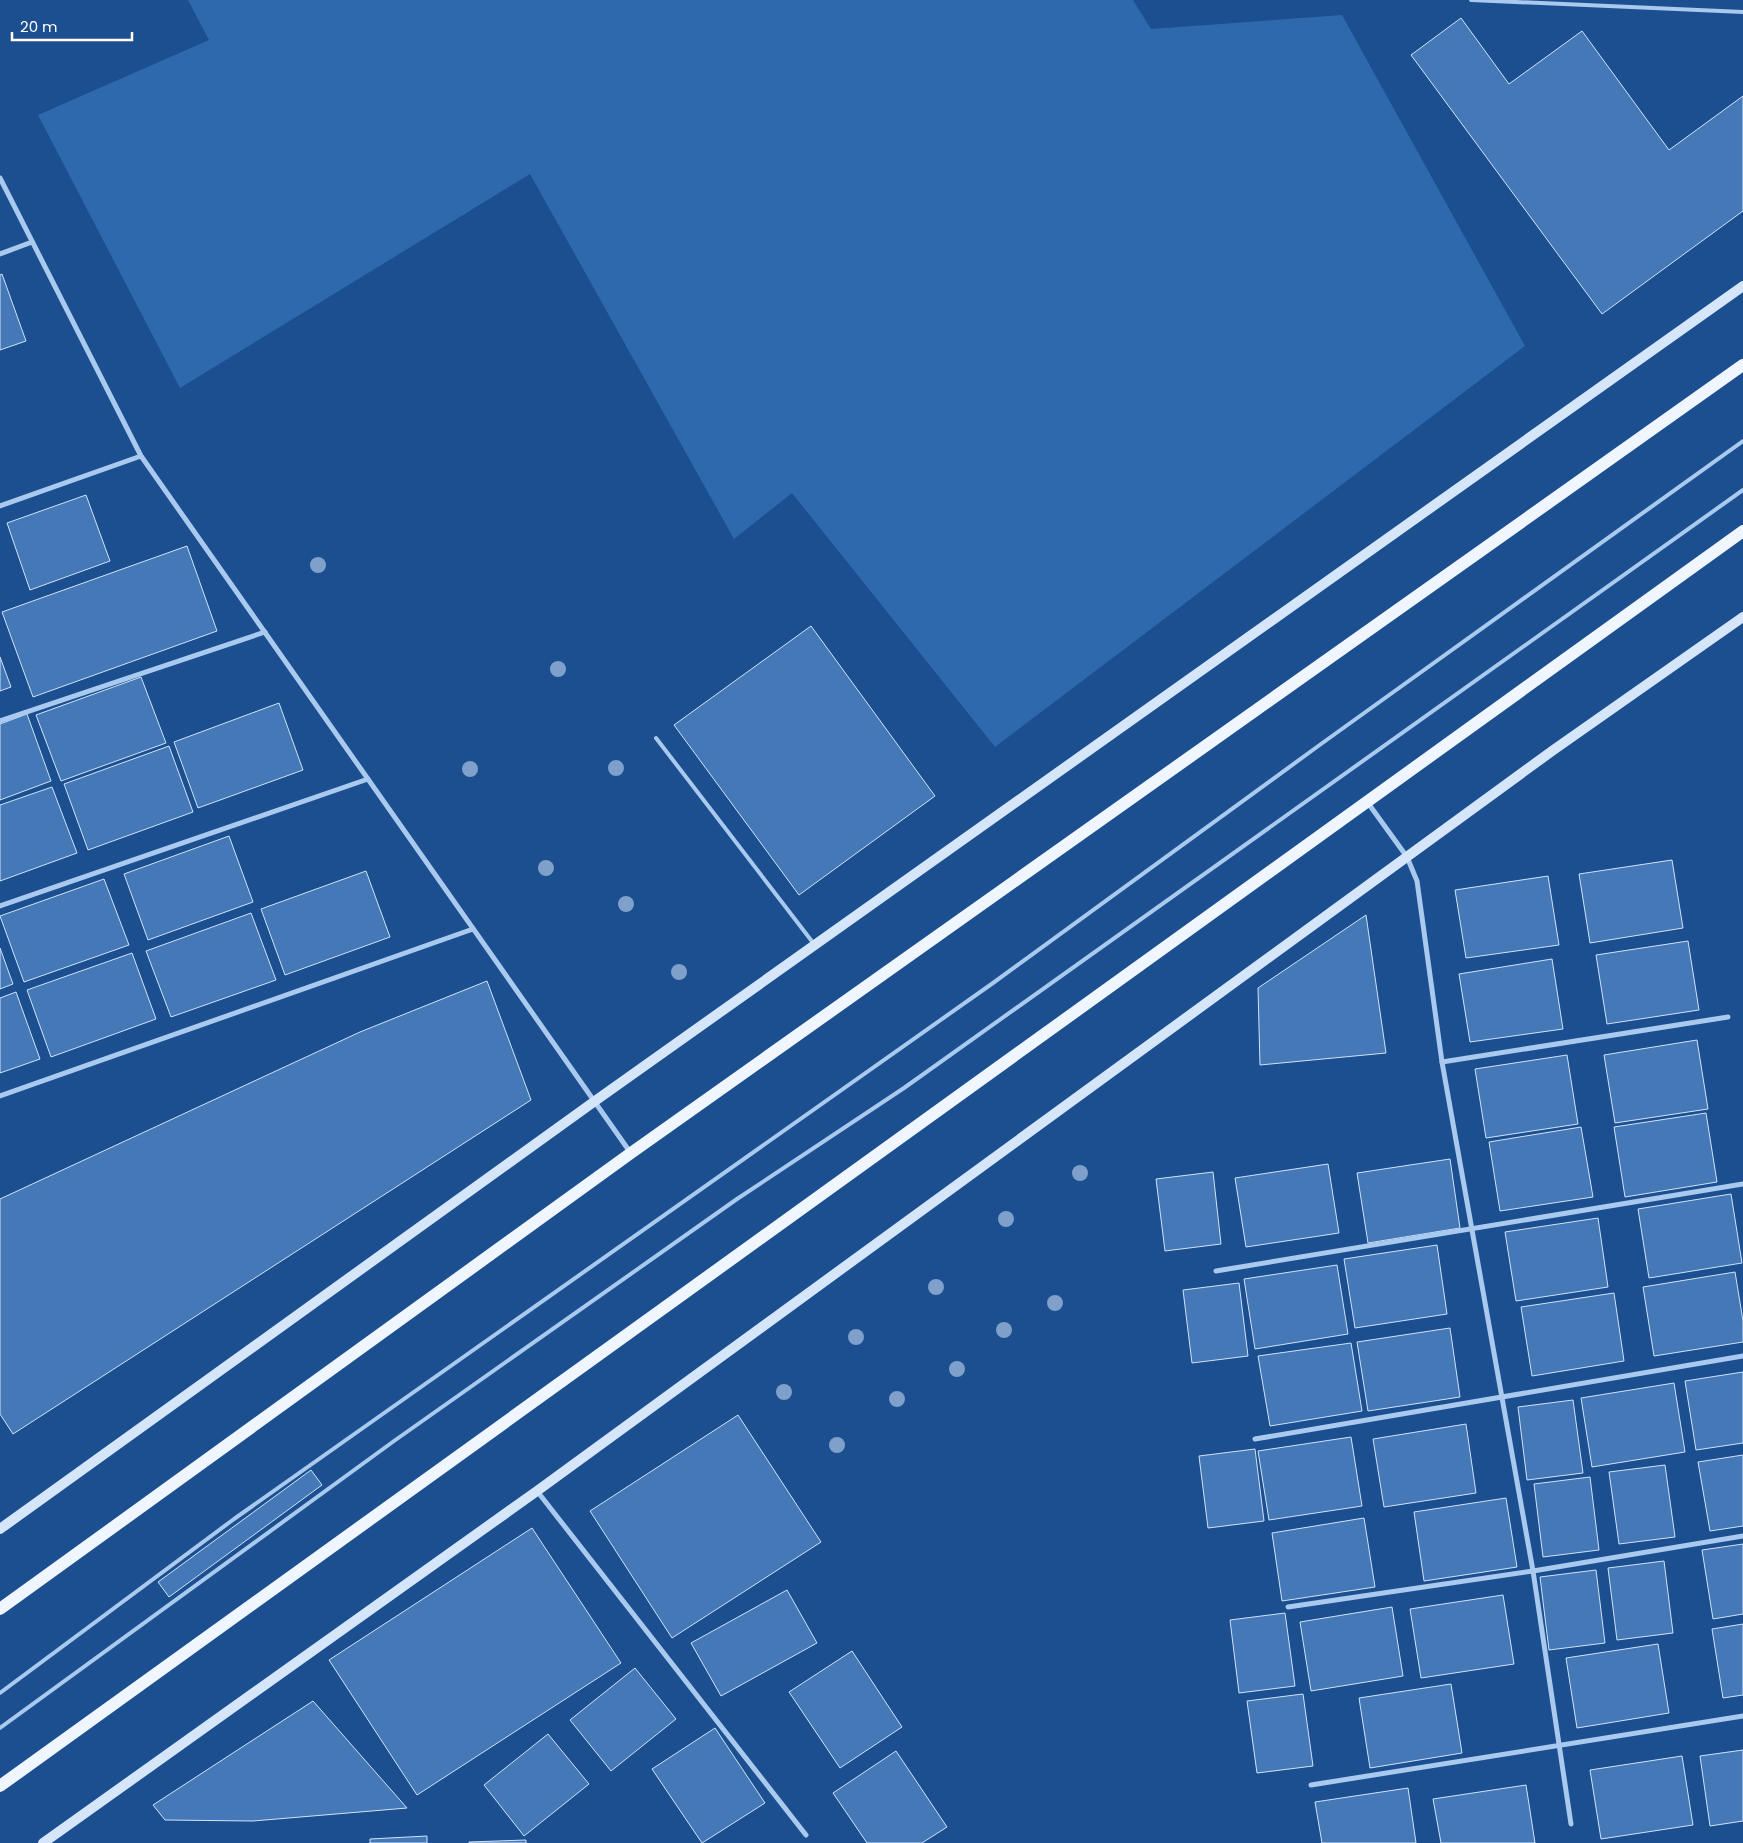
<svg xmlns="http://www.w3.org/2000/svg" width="1743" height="1843" viewBox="0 0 1743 1843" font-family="Poppins,sans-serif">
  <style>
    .green { fill: #2e69ad }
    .building { fill: #4478b7; stroke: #cfe3fa }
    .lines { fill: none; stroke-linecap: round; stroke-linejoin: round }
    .lane { stroke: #a9c9ee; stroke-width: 4 }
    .street { stroke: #a9c9ee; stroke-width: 5 }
    .secondary { stroke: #d6e6fa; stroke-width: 10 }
    .primary { stroke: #f0f6ff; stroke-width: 12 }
    .tree { fill: #7ea0ca }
  </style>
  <rect width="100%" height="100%" fill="#1b4f8f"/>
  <path class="green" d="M 188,0 L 1133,0 L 1151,29 L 1342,15 L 1525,346 L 995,747 L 792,493 L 734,539 L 530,174 L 180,388 L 38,115 L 209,40 Z"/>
  <g class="building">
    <path d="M 1461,18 L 1509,84 L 1582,31 L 1669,150 L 1743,96 L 1743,211 L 1602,314 L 1411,55 Z"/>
    <path d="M 2,274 L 26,341 L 0,350 L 0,275 Z"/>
    <path d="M 86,495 L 110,561 L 30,590 L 7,523 Z"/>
    <path d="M 187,546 L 217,631 L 33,697 L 2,612 Z"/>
    <path d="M 811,626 L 935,796 L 799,895 L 674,725 Z"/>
    <path d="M 0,657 L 11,687 L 0,691 Z"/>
    <path d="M 141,677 L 166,743 L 61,781 L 36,715 Z"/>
    <path d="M 279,703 L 303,770 L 198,808 L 174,742 Z"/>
    <path d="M 27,714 L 51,781 L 0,800 L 0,724 Z"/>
    <path d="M 169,746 L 193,812 L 88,850 L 64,784 Z"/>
    <path d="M 52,787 L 77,853 L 0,881 L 0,805 Z"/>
    <path d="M 229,836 L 253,902 L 148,940 L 124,874 Z"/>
    <path d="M 1672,860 L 1683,928 L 1590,943 L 1579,874 Z"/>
    <path d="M 366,871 L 390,937 L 285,975 L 261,909 Z"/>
    <path d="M 1548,876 L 1559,945 L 1466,958 L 1455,890 Z"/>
    <path d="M 104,879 L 129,945 L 24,982 L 0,916 Z"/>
    <path d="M 251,913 L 276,980 L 171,1017 L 146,951 Z"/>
    <path d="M 1366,915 L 1386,1053 L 1260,1065 L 1258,988 Z"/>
    <path d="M 1688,941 L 1699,1010 L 1607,1024 L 1596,955 Z"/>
    <path d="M 0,948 L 13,984 L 0,989 Z"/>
    <path d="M 132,953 L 156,1019 L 51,1057 L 27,990 Z"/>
    <path d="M 1552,959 L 1563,1029 L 1470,1042 L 1459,974 Z"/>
    <path d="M 487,981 L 531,1100 L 13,1434 L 0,1414 L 0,1199 L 360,1032 Z"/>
    <path d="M 16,992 L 40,1059 L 0,1073 L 0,998 Z"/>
    <path d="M 1697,1040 L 1708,1109 L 1615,1123 L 1604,1055 Z"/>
    <path d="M 1567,1055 L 1578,1124 L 1486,1138 L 1475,1069 Z"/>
    <path d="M 1706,1113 L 1717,1182 L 1625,1197 L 1614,1127 Z"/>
    <path d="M 1581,1127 L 1593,1197 L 1500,1211 L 1489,1142 Z"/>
    <path d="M 1450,1159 L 1460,1228 L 1368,1243 L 1357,1173 Z"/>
    <path d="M 1328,1164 L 1339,1233 L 1246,1247 L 1235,1178 Z"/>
    <path d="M 1213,1172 L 1221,1244 L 1165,1251 L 1156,1179 Z"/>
    <path d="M 1731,1194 L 1742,1263 L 1649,1278 L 1638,1209 Z"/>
    <path d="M 1598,1218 L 1608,1287 L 1516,1301 L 1505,1232 Z"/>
    <path d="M 1437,1245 L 1447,1314 L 1355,1328 L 1344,1259 Z"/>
    <path d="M 1337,1265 L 1348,1334 L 1255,1349 L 1244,1279 Z"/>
    <path d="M 1735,1272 L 1743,1321 L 1743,1342 L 1654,1356 L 1643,1287 Z"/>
    <path d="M 1239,1283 L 1248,1356 L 1192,1363 L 1183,1290 Z"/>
    <path d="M 1614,1293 L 1624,1361 L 1532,1376 L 1521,1307 Z"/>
    <path d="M 1450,1328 L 1460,1397 L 1368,1411 L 1357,1342 Z"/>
    <path d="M 1351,1343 L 1362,1411 L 1270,1426 L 1258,1356 Z"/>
    <path d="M 1743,1372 L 1743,1443 L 1696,1450 L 1685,1381 Z"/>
    <path d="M 1674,1383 L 1685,1452 L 1592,1467 L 1581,1398 Z"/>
    <path d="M 1573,1400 L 1583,1473 L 1527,1480 L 1518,1407 Z"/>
    <path d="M 738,1415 L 821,1542 L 672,1638 L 590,1511 Z"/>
    <path d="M 1466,1424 L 1476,1493 L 1384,1507 L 1373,1439 Z"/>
    <path d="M 1351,1437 L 1362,1506 L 1269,1520 L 1258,1451 Z"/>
    <path d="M 1255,1449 L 1264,1521 L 1208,1528 L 1199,1456 Z"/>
    <path d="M 1743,1455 L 1743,1526 L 1710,1531 L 1698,1462 Z"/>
    <path d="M 1665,1465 L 1675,1537 L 1619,1544 L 1609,1472 Z"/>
    <path d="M 311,1470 L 322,1485 L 169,1597 L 158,1582 Z"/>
    <path d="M 1590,1477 L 1599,1550 L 1543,1557 L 1534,1484 Z"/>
    <path d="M 1506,1498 L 1517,1567 L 1424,1581 L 1414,1512 Z"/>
    <path d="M 1364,1518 L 1375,1587 L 1282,1601 L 1272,1533 Z"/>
    <path d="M 532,1528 L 621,1663 L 417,1795 L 329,1660 Z"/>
    <path d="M 1743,1544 L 1743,1614 L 1713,1619 L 1702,1550 Z"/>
    <path d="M 1664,1561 L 1673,1633 L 1617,1640 L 1608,1568 Z"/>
    <path d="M 1596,1570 L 1605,1643 L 1549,1650 L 1540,1577 Z"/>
    <path d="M 787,1590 L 817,1643 L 721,1696 L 691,1643 Z"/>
    <path d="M 1503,1595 L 1514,1664 L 1421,1678 L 1410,1609 Z"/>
    <path d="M 1392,1607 L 1403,1676 L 1311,1691 L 1300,1622 Z"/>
    <path d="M 1285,1613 L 1295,1686 L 1239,1693 L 1230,1620 Z"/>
    <path d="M 1743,1624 L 1743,1695 L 1723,1698 L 1712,1629 Z"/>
    <path d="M 1658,1644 L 1669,1713 L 1577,1728 L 1566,1658 Z"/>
    <path d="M 852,1651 L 902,1727 L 840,1768 L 789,1692 Z"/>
    <path d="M 635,1668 L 676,1719 L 611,1771 L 570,1720 Z"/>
    <path d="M 1451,1684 L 1462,1753 L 1370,1768 L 1359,1698 Z"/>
    <path d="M 1303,1694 L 1313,1766 L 1257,1773 L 1247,1701 Z"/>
    <path d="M 313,1701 L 407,1808 L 253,1821 L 165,1820 L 153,1805 Z"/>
    <path d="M 715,1728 L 765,1803 L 702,1843 L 652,1769 Z"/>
    <path d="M 548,1734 L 589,1784 L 524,1836 L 484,1785 Z"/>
    <path d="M 1743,1750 L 1743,1821 L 1710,1826 L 1700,1756 Z"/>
    <path d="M 896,1751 L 947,1827 L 922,1843 L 867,1843 L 833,1793 Z"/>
    <path d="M 1682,1756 L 1693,1825 L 1601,1839 L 1590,1770 Z"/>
    <path d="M 1526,1785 L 1535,1843 L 1441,1843 L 1433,1799 Z"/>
    <path d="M 1408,1788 L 1416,1843 L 1322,1843 L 1315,1802 Z"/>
    <path d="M 427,1836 L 427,1843 L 370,1843 L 370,1839 Z"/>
    <path d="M 526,1840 L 526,1843 L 469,1843 L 469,1842 Z"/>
  </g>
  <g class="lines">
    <g class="lane">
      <path d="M 1471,0 L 1743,12"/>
      <path d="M 656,738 L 814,944"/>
      <path d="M 0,1693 L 234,1519 L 993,983 L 1321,744 L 1743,441"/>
      <path d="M 0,1728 L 394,1441 L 737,1199 L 904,1088 L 1743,490"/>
    </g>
    <g class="street">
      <path d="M 0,178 L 141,456 L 630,1152"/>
      <path d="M 0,254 L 32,242"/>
      <path d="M 0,506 L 141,456"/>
      <path d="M 0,721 L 265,632"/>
      <path d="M 1368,803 L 1407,857 L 1417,881 L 1442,1062 L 1533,1571 L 1571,1824"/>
      <path d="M 0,906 L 368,779"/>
      <path d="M 1442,1062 L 1728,1017"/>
      <path d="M 0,1096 L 473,929"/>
      <path d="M 1216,1271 L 1743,1184"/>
      <path d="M 1255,1439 L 1743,1356"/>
      <path d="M 537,1491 L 806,1835"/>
      <path d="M 1288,1607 L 1533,1571 L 1743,1536"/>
      <path d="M 1311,1785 L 1743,1716"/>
    </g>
    <g class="secondary">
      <path d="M 0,1529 L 595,1101 L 1743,286"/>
      <path d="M 43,1843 L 537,1491 L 1552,751 L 1743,617"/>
    </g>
    <g class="primary">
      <path d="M 0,1609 L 631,1153 L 1743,365"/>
      <path d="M 0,1786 L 1743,531"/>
    </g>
  </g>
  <g class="tree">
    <circle cx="318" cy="565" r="8"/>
    <circle cx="558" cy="669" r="8"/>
    <circle cx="616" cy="768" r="8"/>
    <circle cx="470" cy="769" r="8"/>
    <circle cx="546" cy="868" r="8"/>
    <circle cx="626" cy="904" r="8"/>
    <circle cx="679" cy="972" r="8"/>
    <circle cx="1080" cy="1173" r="8"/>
    <circle cx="1006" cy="1219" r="8"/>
    <circle cx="936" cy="1287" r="8"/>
    <circle cx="1055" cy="1303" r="8"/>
    <circle cx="1004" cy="1330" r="8"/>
    <circle cx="856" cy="1337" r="8"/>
    <circle cx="957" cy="1369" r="8"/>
    <circle cx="784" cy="1392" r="8"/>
    <circle cx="897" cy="1399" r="8"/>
    <circle cx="837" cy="1445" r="8"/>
  </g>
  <path d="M12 32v8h120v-8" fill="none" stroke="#ffffff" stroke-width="2.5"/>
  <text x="20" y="32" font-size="15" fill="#ffffff" stroke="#1b4f8f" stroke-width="4" paint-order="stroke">20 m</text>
</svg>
